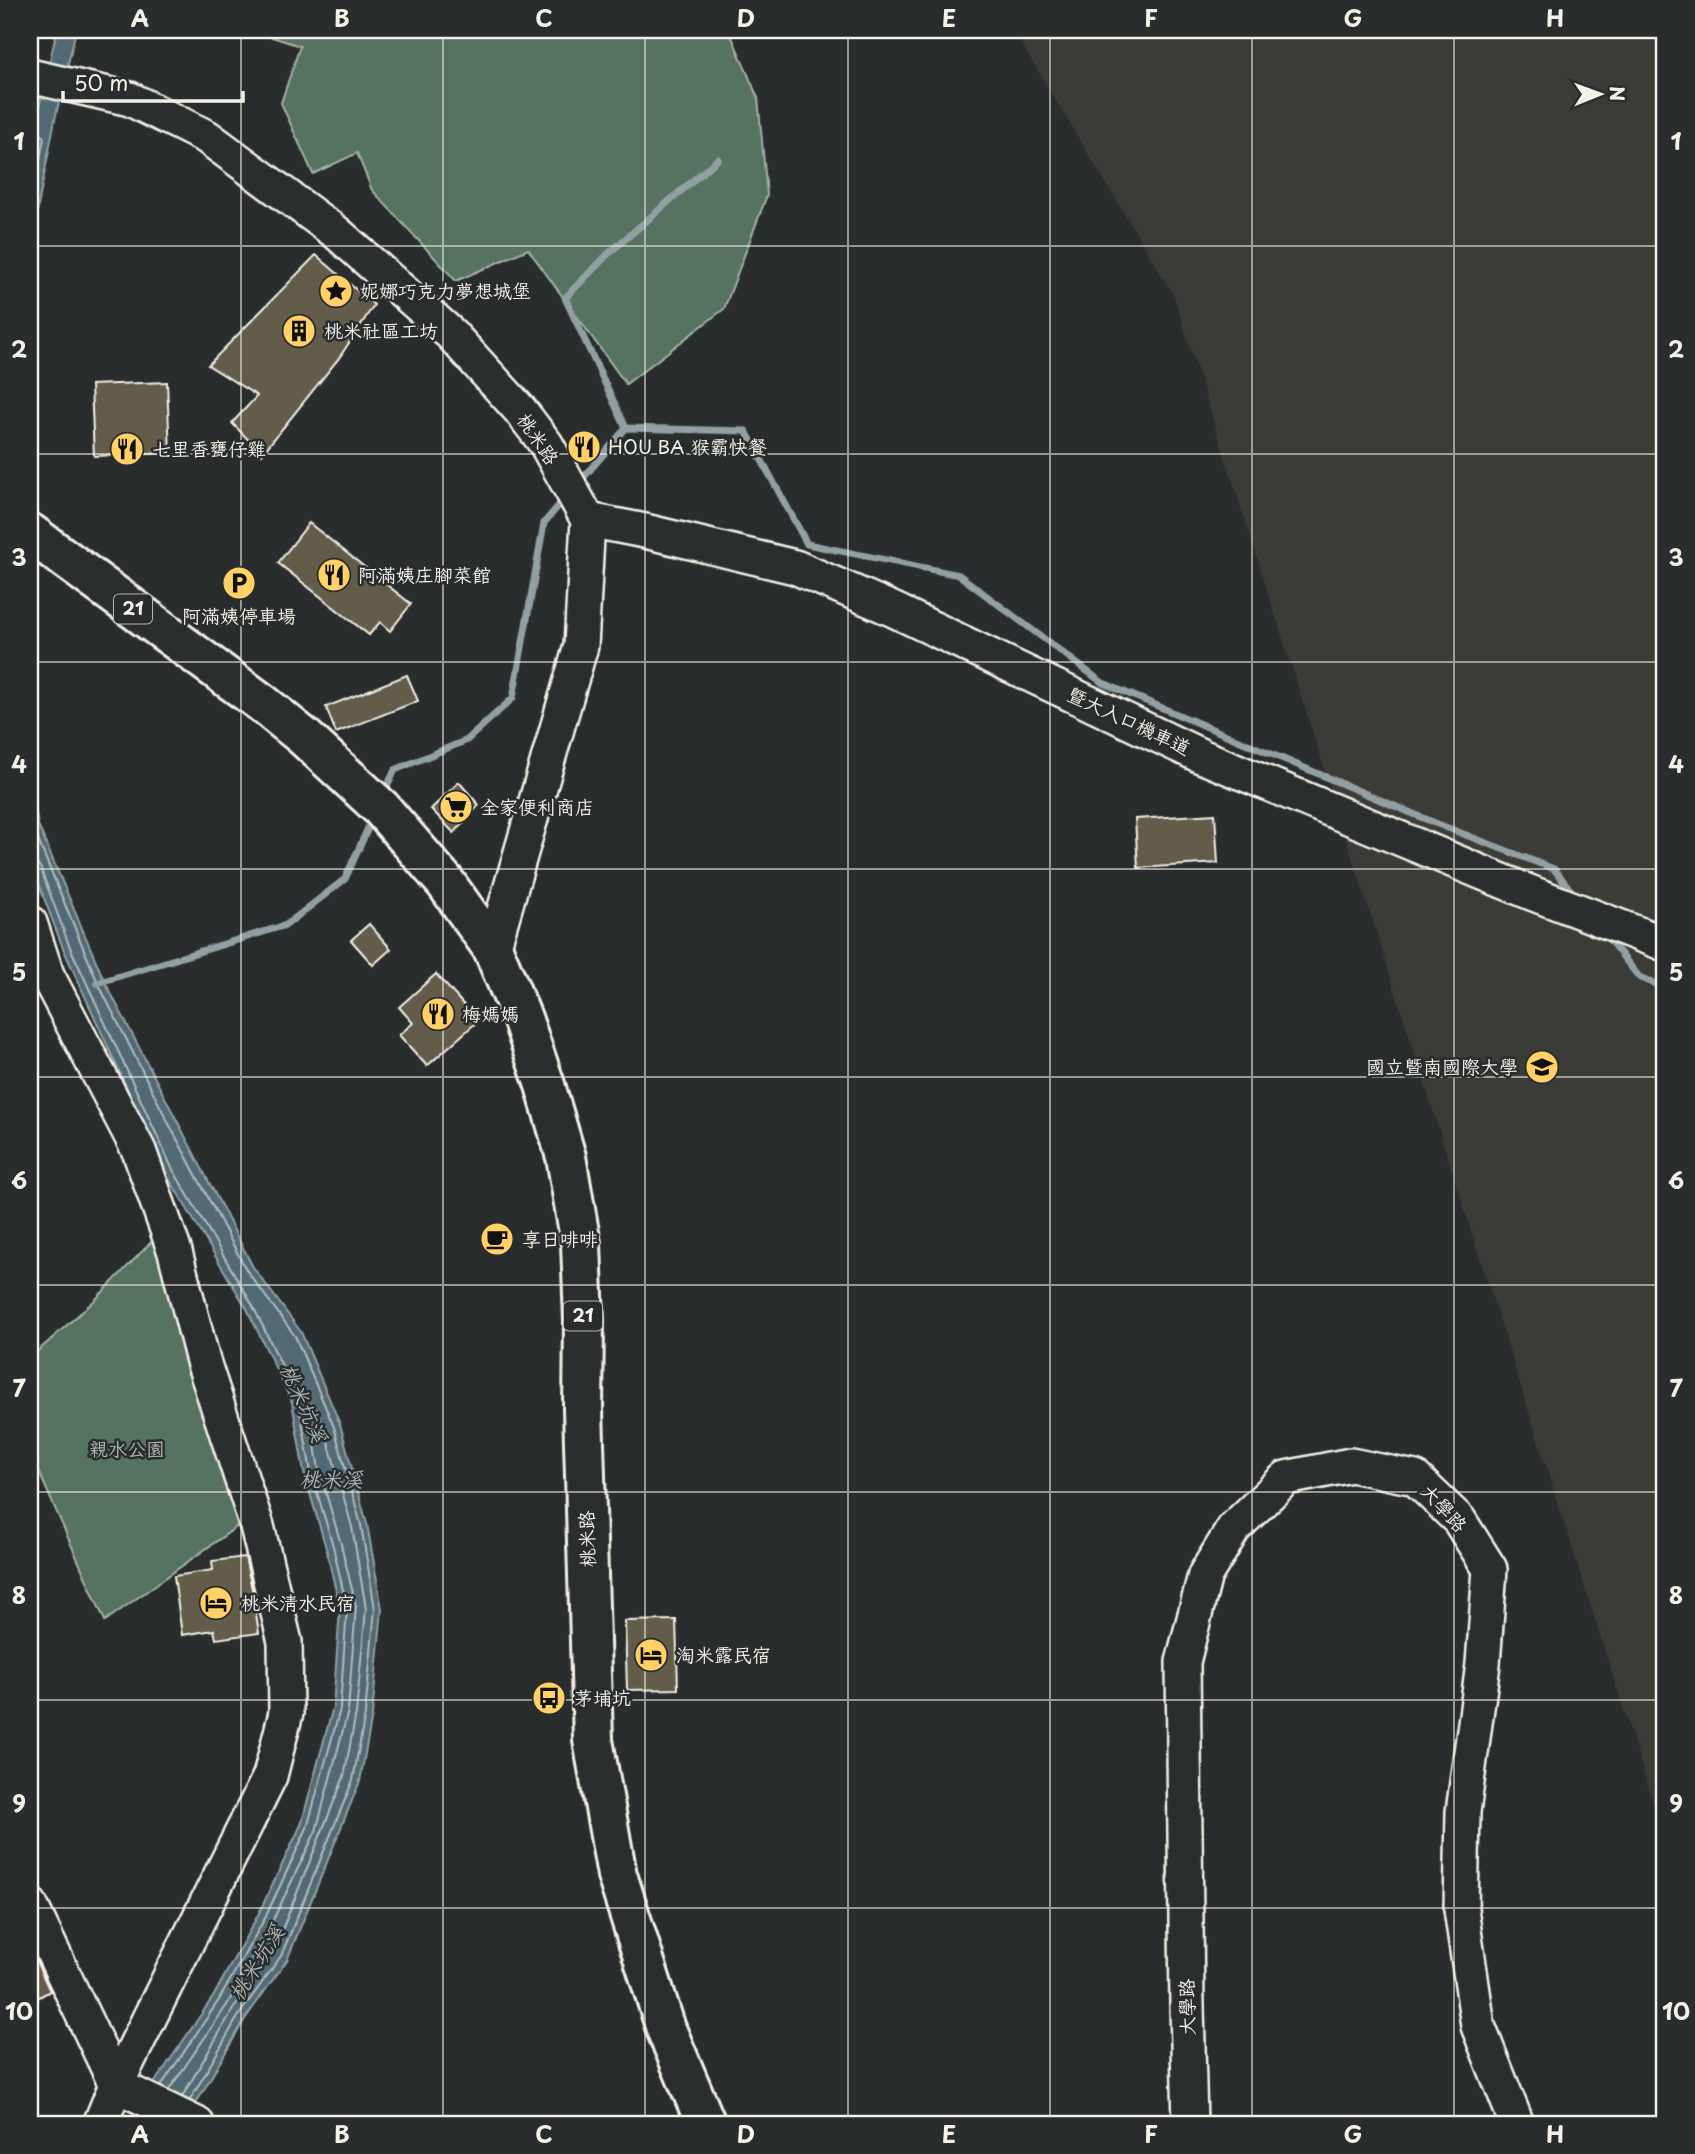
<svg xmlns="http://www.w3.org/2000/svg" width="1695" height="2154" viewBox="0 0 1695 2154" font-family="'Playpen Sans','LXGW WenKai TC',sans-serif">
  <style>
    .built { fill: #3b3b37 }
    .green { fill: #567261; stroke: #a5b2a4; stroke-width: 2 }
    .water { fill: #516a76; stroke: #92a0a4; stroke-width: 2 }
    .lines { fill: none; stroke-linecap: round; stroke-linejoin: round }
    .shore { stroke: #b3bbba; stroke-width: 2 }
    .stream { stroke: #92a0a4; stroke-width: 7 }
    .building { fill: #645b4c; stroke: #f4f1e8; stroke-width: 2 }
    .minor-casing { stroke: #f4f1e8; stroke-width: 38 }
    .major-casing { stroke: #f4f1e8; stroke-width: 44 }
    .minor { stroke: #2a2d2e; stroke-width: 33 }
    .major { stroke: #2a2d2e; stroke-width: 38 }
    .grid { fill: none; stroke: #f4f1e8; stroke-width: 2; stroke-opacity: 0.55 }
    .labels { text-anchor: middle; stroke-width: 5; stroke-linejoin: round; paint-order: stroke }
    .shield { fill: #2a2d2e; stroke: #b7b6b0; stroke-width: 2 }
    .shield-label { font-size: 18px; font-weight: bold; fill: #f4f1e8 }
    .poi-label { font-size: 19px; fill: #f4f1e8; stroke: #2a2d2e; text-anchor: start }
    .street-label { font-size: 19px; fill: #f4f1e8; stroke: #2a2d2e }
    .park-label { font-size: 19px; fill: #adb8ab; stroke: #2a2d2e }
    .water-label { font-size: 21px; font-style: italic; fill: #abb4b5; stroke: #2a2d2e }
    .neatline { fill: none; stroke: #f4f1e8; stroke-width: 2.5 }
    .grid-label { font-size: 23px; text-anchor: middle; font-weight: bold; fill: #f4f1e8 }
  </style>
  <rect width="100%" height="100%" fill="#2a2d2e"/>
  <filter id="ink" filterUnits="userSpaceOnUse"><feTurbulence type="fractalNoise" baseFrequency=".0143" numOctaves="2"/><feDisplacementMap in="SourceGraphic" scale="14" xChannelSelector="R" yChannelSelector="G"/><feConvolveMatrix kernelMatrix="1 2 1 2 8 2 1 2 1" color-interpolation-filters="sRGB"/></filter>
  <g filter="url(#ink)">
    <path class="built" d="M 1013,30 L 1665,30 L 1665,1840 L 1173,294 Z"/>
    <g class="green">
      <path d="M 250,30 L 729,30 L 758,98 L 767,195 L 724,309 L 626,384 L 528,249 L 456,281 L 372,190 L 357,153 L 313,174 L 281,103 L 300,46 Z"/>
      <path d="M 162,1231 L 246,1520 L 105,1621 L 38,1470 L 30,1388 L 30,1358 L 95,1300 Z"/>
    </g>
    <g class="water">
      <path d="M 57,30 L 76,30 L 55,119 L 30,247 L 30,146 Z"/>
      <path d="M 30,780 L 38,825 L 104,980 L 253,1267 L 301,1332 L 340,1424 L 367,1524 L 382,1609 L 372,1715 L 360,1781 L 287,1960 L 245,2019 L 184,2124 L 131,2124 L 138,2107 L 213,1997 L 258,1915 L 301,1825 L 333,1707 L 340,1609 L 326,1548 L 304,1473 L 292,1402 L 247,1309 L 165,1172 L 63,948 L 30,861 Z"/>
    </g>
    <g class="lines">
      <g class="shore">
        <path d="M 30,138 L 41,134 L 44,138 L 30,211"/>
        <path d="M 30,821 L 98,983 L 168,1122 L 247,1271 L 295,1336 L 334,1427 L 361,1525 L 375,1609 L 365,1714 L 353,1780 L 281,1956 L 239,2015 L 190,2100"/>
        <path d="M 30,862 L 35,862 L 40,867 L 69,945 L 172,1168 L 253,1306 L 298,1399 L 311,1472 L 333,1546 L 347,1608 L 340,1709 L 307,1828 L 265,1918 L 219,2000 L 161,2086"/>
        <path d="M 169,2090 L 227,2005 L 272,1922 L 316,1831 L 348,1711 L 356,1606 L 341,1544 L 319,1470 L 309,1408 L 313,1404 L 325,1430 L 352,1527 L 366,1609 L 356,1713 L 344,1777 L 273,1952 L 232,2011 L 182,2097"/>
      </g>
      <g class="stream">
        <path d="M 626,428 L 565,298 L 608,254 L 718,159"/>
        <path d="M 578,484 L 626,428 L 746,431 L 807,544 L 959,575 L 1103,683 L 1435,823 L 1554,869 L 1576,897"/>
        <path d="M 384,793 L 395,770 L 467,740 L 513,698 L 544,523 L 565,498"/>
        <path d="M 1605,934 L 1639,977 L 1665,988"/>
        <path d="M 97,983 L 286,925 L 345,879 L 373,817"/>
      </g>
    </g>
    <g class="building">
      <path d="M 316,255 L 374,305 L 339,358 L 262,454 L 232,423 L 257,396 L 208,365 Z"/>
      <path d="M 167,382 L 170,453 L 94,456 L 91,385 Z"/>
      <path d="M 309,523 L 411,604 L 390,631 L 380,622 L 369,635 L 278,563 Z"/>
      <path d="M 407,675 L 418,701 L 336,733 L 326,707 Z"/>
      <path d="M 459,782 L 479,805 L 454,833 L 431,809 Z"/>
      <path d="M 1215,814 L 1218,863 L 1138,868 L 1135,819 Z"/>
      <path d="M 369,924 L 391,949 L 373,965 L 351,940 Z"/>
      <path d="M 436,974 L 478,1021 L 427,1066 L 399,1035 L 413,1023 L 399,1007 Z"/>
      <path d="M 245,1557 L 252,1589 L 259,1633 L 216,1639 L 214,1630 L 182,1635 L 174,1576 L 213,1570 L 212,1561 Z"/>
      <path d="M 676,1620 L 678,1689 L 627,1690 L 625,1621 Z"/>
      <path d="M 30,1948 L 50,1991 L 30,2002 Z"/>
    </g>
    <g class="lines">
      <defs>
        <g id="minor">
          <path d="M 30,76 L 130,99 L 207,137 L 337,233 L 451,334 L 520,410 L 546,444 L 588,520 L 581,646 L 493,949"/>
          <path d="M 588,520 L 645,531 L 795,567 L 892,609 L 1201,756 L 1529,892 L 1665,944"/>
          <path d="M 30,923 L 47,975 L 139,1151 L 175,1252 L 203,1361 L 257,1526 L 285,1642 L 286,1713 L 270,1776 L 116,2085 L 100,2124"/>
          <path d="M 30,1904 L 116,2085 L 197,2124"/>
          <path d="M 1190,2124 L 1187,2005 L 1183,1662 L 1205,1575 L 1234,1528 L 1286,1478 L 1351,1465 L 1415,1478 L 1459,1520 L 1490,1569 L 1483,1664 L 1463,1812 L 1461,1909 L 1478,2026 L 1517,2124"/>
        </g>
        <path id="major" d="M 30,533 L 262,703 L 304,737 L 381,808 L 445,882 L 493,949 L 522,1018 L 545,1085 L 566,1157 L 581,1244 L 584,1320 L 583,1409 L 593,1740 L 617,1875 L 666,2029 L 706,2124"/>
      </defs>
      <use href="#minor" class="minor-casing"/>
      <use href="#major" class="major-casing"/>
      <use href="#minor" class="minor"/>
      <use href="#major" class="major"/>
    </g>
  </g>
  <path class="grid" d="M 241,30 L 241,2124M 443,30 L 443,2124M 645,30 L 645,2124M 848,30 L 848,2124M 1050,30 L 1050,2124M 1252,30 L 1252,2124M 1454,30 L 1454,2124M 30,246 L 1665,246M 30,454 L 1665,454M 30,662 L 1665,662M 30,869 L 1665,869M 30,1077 L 1665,1077M 30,1285 L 1665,1285M 30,1492 L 1665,1492M 30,1700 L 1665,1700M 30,1908 L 1665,1908"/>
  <defs>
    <symbol id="sight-disc" viewBox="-11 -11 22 22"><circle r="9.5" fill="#ffd166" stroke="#2a2d2e"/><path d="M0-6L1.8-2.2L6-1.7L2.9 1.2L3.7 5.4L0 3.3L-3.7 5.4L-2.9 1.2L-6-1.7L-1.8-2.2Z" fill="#111"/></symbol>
    <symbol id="building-disc" viewBox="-11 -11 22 22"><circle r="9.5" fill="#ffd166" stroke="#2a2d2e"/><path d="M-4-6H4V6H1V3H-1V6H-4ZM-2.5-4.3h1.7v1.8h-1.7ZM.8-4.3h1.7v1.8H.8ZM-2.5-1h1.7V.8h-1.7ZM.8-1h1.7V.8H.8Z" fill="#111"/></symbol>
    <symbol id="restaurant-disc" viewBox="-11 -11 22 22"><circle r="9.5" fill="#ffd166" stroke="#2a2d2e"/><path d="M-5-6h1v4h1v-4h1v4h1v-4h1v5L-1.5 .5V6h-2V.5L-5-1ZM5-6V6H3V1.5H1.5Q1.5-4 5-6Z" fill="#111"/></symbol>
    <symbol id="parking-disc" viewBox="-11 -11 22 22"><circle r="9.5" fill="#ffd166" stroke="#2a2d2e"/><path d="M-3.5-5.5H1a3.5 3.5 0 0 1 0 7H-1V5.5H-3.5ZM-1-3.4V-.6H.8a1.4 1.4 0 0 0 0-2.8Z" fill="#111"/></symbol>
    <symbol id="supermarket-disc" viewBox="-11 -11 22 22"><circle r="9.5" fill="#ffd166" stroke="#2a2d2e"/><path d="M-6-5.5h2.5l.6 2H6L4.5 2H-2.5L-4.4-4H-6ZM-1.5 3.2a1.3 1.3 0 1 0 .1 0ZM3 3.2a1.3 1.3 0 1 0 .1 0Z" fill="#111"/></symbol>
    <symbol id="university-disc" viewBox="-11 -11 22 22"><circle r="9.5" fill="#ffd166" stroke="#2a2d2e"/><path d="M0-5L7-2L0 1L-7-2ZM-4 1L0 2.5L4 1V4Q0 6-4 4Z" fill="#111"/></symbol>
    <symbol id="cafe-disc" viewBox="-11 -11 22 22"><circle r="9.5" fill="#ffd166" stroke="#2a2d2e"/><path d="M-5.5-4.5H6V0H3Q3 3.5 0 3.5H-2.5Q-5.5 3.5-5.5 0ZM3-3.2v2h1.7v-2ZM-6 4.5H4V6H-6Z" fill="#111"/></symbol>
    <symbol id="hotel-disc" viewBox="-11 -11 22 22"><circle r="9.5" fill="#ffd166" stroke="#2a2d2e"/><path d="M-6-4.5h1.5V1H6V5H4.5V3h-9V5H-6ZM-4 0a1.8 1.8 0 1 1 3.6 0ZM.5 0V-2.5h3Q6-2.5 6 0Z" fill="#111"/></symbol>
    <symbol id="bus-disc" viewBox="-11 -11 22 22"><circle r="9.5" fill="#ffd166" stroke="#2a2d2e"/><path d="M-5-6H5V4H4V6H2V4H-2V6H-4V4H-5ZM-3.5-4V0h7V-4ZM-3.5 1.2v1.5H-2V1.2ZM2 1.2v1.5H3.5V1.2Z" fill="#111"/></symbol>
  </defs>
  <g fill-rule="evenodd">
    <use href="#sight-disc" x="317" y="272" width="38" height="38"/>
    <use href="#building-disc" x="280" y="312" width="38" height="38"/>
    <use href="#restaurant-disc" x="565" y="428" width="38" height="38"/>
    <use href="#restaurant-disc" x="108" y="430" width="38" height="38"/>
    <use href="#restaurant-disc" x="315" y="556" width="38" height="38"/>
    <use href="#parking-disc" x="220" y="564" width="38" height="38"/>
    <use href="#supermarket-disc" x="437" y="788" width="38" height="38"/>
    <use href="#restaurant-disc" x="419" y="995" width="38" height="38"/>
    <use href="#university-disc" x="1523" y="1048" width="38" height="38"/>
    <use href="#cafe-disc" x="478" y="1220" width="38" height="38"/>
    <use href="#hotel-disc" x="197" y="1584" width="38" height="38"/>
    <use href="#hotel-disc" x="632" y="1636" width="38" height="38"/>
    <use href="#bus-disc" x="530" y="1679" width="38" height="38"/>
  </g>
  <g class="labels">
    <g class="shield">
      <rect x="114" y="594.5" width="38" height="29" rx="5"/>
      <rect x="564" y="1301.5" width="38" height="29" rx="5"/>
    </g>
    <g class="shield-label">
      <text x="133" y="615">21</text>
      <text x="583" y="1322">21</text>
    </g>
    <g class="poi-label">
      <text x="360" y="298">妮娜巧克力夢想城堡</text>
      <text x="324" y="338">桃米社區工坊</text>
      <text x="608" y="454">HOU BA 猴霸快餐</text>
      <text x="152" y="456">七里香甕仔雞</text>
      <text x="358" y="582">阿滿姨庄腳菜館</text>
      <text x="239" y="623" text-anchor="middle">阿滿姨停車場</text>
      <text x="480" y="814">全家便利商店</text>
      <text x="462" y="1021">梅媽媽</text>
      <text x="1518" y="1074" text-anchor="end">國立暨南國際大學</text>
      <text x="522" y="1246">享日啡啡</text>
      <text x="241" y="1610">桃米清水民宿</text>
      <text x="676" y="1662">淘米露民宿</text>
      <text x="574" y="1705">茅埔坑</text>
    </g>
    <g class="street-label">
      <text transform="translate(538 439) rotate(56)" y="7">桃米路</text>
      <text transform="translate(1129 721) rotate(25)" y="7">暨大入口機車道</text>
      <text transform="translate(1444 1508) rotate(47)" y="7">大學路</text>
      <text transform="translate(587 1539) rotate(-92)" y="7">桃米路</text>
      <text transform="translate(1187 2007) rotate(-91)" y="7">大學路</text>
    </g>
    <g class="park-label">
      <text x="127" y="1456">親水公園</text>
    </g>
    <g class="water-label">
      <text transform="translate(303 1403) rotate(66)" y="7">桃米坑溪</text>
      <text x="331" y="1487">桃米溪</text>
      <text transform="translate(257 1963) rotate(-58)" y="7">桃米坑溪</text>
    </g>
  </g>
  <rect width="1695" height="2154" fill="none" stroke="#2a2d2e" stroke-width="77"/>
  <g transform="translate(1600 94) rotate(89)" stroke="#2a2d2e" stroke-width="5" paint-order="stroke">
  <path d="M0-5L12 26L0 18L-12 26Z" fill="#f4f1e8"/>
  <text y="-10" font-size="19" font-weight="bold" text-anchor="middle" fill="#f4f1e8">N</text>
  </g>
  <path d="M63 91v10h180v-10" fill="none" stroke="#f4f1e8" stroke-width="3.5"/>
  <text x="74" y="91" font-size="21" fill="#f4f1e8" stroke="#2a2d2e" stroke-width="5" paint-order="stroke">50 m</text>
  <rect x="38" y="38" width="1618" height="2078" class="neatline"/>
  <g class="grid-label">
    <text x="140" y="27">A</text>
    <text x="342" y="27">B</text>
    <text x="544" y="27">C</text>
    <text x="746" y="27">D</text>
    <text x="949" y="27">E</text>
    <text x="1151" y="27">F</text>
    <text x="1353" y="27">G</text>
    <text x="1555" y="27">H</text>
    <text x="19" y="150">1</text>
    <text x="1676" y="150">1</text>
    <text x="19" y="358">2</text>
    <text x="1676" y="358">2</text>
    <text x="19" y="566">3</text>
    <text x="1676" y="566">3</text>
    <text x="19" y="773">4</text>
    <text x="1676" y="773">4</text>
    <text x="19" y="981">5</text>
    <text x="1676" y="981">5</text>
    <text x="19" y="1189">6</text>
    <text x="1676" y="1189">6</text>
    <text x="19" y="1397">7</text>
    <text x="1676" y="1397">7</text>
    <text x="19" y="1604">8</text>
    <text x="1676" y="1604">8</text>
    <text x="19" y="1812">9</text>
    <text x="1676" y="1812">9</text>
    <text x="19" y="2020">10</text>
    <text x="1676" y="2020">10</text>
    <text x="140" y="2143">A</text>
    <text x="342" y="2143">B</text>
    <text x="544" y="2143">C</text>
    <text x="746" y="2143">D</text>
    <text x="949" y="2143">E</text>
    <text x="1151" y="2143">F</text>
    <text x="1353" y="2143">G</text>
    <text x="1555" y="2143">H</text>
  </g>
</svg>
